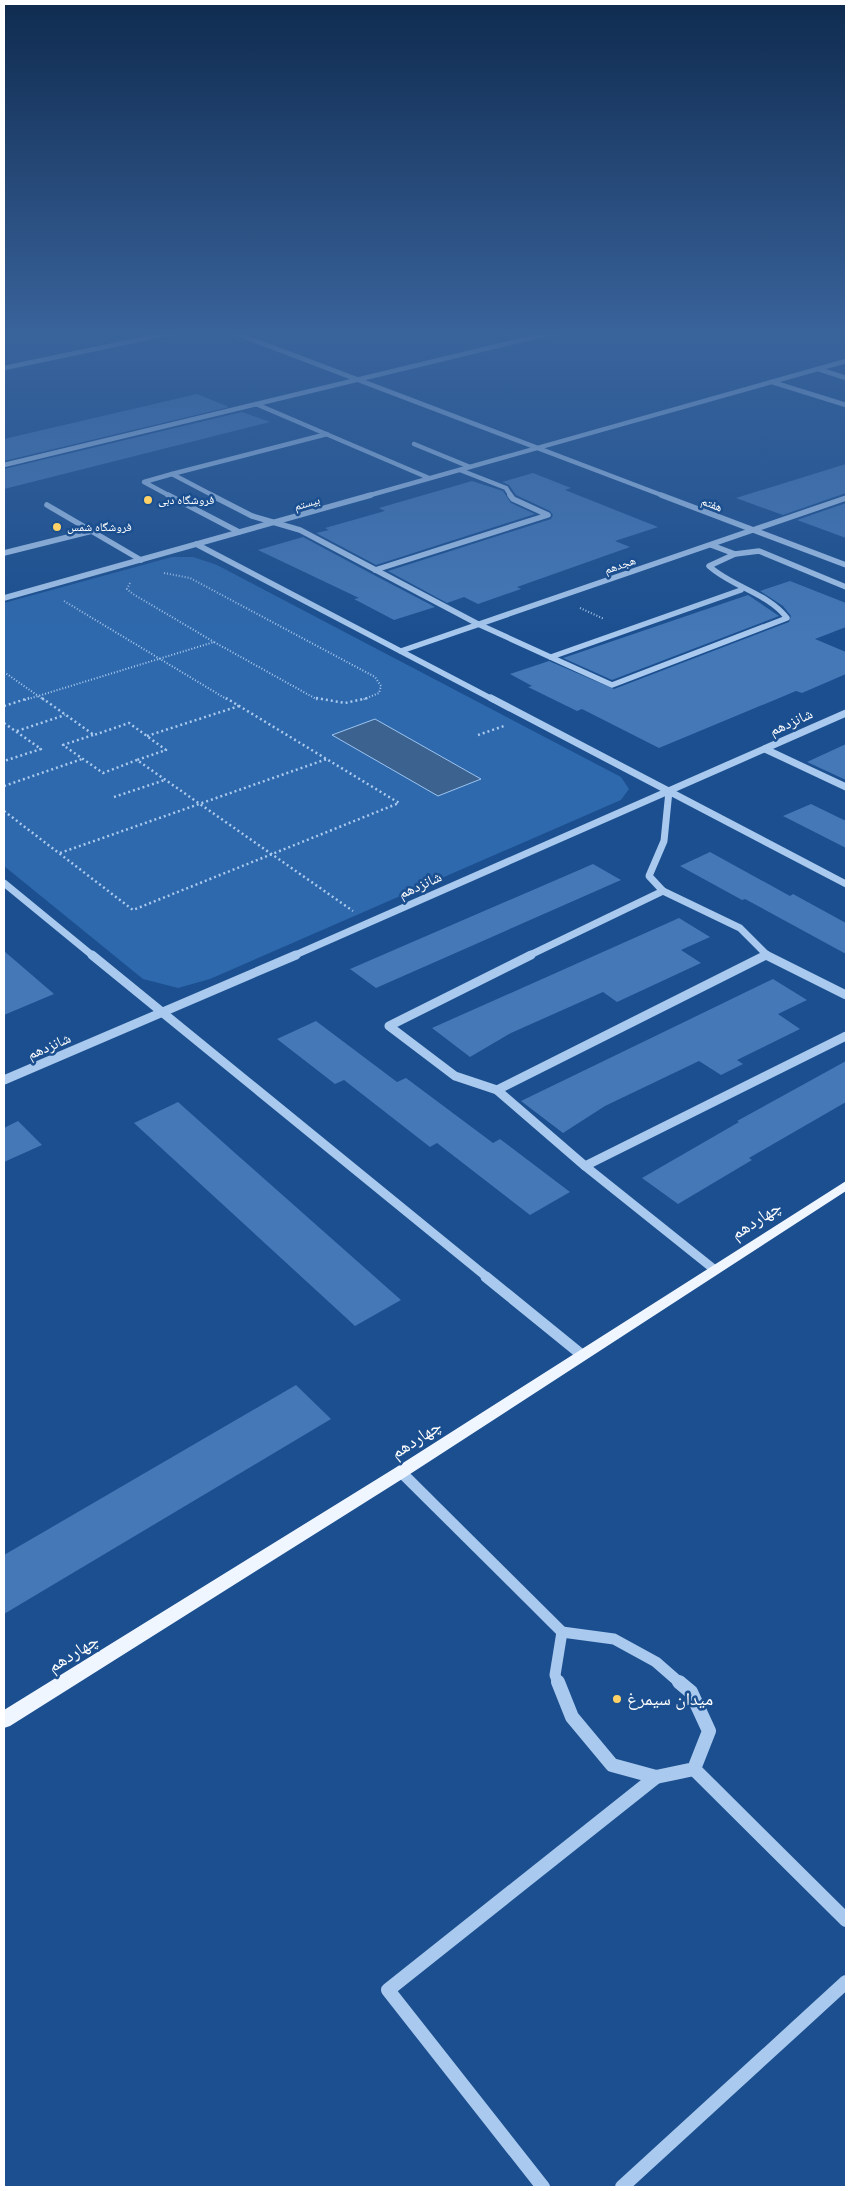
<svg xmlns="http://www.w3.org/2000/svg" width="850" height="2191" viewBox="0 0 850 2191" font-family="Karla,'Noto Naskh Arabic',sans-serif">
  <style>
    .green { fill: #2e69ad }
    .water { fill: #3c6290; stroke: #9cc4f0 }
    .building { fill: #4478b7 }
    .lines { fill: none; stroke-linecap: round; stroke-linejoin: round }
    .path-far1 { stroke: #a9c9ee; stroke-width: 2; stroke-dasharray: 1 2; stroke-linecap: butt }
    .path { stroke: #a9c9ee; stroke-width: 2.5; stroke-dasharray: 2 3; stroke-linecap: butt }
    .minor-far5 { stroke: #a9c9ee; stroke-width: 4.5 }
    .minor-far4 { stroke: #a9c9ee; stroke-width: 5.5 }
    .minor-far3 { stroke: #a9c9ee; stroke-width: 7 }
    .minor-far2 { stroke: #a9c9ee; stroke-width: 9 }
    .minor-far1 { stroke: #a9c9ee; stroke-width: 11 }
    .minor { stroke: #a9c9ee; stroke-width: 14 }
    .major { fill: #f0f6ff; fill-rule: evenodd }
    .poi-dot { fill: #ffd166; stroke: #1b4f8f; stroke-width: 2 }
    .labels { text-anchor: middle; stroke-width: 5; stroke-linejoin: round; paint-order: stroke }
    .far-poi-label { font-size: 12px; fill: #fff; stroke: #1b4f8f; text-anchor: start }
    .far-street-label { font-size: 12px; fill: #fff; stroke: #1b4f8f }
    .street-label { font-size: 15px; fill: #fff; stroke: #1b4f8f }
    .near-street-label { font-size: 18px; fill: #fff; stroke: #1b4f8f }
    .near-poi-label { font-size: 18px; fill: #fff; stroke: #1b4f8f; text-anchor: start }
  </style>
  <rect width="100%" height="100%" fill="#1b4f8f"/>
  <path class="green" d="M 172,557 L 193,557 L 217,565 L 621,777 L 629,789 L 621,800 L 210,979 L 178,988 L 143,979 L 4,866 L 4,603 Z"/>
  <path class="water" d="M 375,719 L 481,779 L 438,796 L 332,735 Z"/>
  <g class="building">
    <path d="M 197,394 L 229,407 L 4,461 L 4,439 Z"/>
    <path d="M 242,412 L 270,422 L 4,489 L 4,469 Z"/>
    <path d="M 846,464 L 846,493 L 783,515 L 736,498 Z"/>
    <path d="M 533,473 L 571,488 L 565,490 L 658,527 L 615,541 L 630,547 L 517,587 L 521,589 L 478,604 L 464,597 L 447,603 L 388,571 L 551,519 L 553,515 L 550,511 L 516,495 L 509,485 L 502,482 Z"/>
    <path d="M 472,481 L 503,491 L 511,503 L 535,514 L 376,565 L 316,533 L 329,530 L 325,528 L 385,511 L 379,508 Z"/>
    <path d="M 846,503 L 846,538 L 797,520 Z"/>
    <path d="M 303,537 L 372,574 L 435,607 L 394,620 L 354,599 L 359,598 L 258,550 Z"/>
    <path d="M 790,581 L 846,603 L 846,627 L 815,639 L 846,652 L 846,674 L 802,693 L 796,691 L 659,748 L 582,709 L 577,711 L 528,687 L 532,686 L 510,674 L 549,661 L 614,689 L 789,622 L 791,616 L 783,606 L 760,591 Z"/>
    <path d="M 748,595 L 779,616 L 612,680 L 563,658 Z"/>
    <path d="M 846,744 L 846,780 L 807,762 Z"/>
    <path d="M 811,804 L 846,821 L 846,848 L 783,816 Z"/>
    <path d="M 710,852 L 790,896 L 793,894 L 846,923 L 846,954 L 745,899 L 742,900 L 680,866 Z"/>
    <path d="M 593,864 L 621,880 L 376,988 L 350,969 Z"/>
    <path d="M 679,918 L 710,937 L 681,950 L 701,963 L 617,1002 L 603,992 L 511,1033 L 470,1057 L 432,1028 Z"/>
    <path d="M 4,951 L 54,994 L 4,1015 Z"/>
    <path d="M 773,979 L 807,1000 L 778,1014 L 800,1029 L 737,1060 L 743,1064 L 721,1075 L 699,1061 L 605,1106 L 563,1133 L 521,1101 Z"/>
    <path d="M 316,1021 L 397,1082 L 406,1078 L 493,1143 L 500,1139 L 570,1192 L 530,1215 L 437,1143 L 430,1147 L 344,1080 L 335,1084 L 277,1039 Z"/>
    <path d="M 846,1061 L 846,1102 L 749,1158 L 752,1160 L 678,1204 L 642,1178 L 739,1122 L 737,1121 Z"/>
    <path d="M 178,1102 L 235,1153 L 401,1300 L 355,1326 L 134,1123 Z"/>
    <path d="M 18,1121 L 42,1145 L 4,1162 L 4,1128 Z"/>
    <path d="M 296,1385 L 331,1419 L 4,1614 L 4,1555 Z"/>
  </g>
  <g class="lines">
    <g class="path-far1">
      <path d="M 164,573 L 190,578 L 375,677 L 381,686 L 379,693 L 362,700"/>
      <path d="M 130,583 L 127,589 L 133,594 L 214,642"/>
      <path d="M 64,601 L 228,700"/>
      <path d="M 580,608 L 604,619"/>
      <path d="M 4,672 L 44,700"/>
      <path d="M 25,700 L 214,642 L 318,700"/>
    </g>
    <g class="path">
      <path d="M 42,698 L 94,735 L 129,723 L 166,750 L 137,760 L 353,911"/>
      <path d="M 316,698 L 345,703 L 368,698"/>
      <path d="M 4,706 L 29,698"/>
      <path d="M 4,723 L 41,749 L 4,761"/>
      <path d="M 17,731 L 65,715"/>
      <path d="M 93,735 L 63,745 L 103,773 L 137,760"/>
      <path d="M 478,735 L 504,726"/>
      <path d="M 147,736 L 239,706"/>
      <path d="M 4,786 L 82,759"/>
      <path d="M 114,797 L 165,780"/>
      <path d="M 4,811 L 133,910 L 399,803 L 226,698"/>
      <path d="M 60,853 L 327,759"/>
    </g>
    <g class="minor-far5">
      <path d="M 235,333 L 664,496"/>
      <path d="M 4,368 L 171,333"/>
      <path d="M 818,369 L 846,378"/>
      <path d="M 772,382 L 846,405"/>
      <path d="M 256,404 L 429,478"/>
      <path d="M 414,444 L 470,467"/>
      <path d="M 4,465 L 551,333"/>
      <path d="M 460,470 L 506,488 L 511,496"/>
      <path d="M 170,496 L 144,482 L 172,474"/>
      <path d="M 214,496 L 172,474 L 327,434"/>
      <path d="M 367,496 L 846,361"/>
    </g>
    <g class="minor-far4">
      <path d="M 168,495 L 239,532"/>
      <path d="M 211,495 L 252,516 L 300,530 L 478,624 L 612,685 L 787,618 C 768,593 732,587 709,566 L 735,554 L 711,545"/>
      <path d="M 661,495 L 846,565"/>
      <path d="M 47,505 L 141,560"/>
      <path d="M 196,544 L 494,700"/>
      <path d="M 4,553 L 92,531"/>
      <path d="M 735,554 L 759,551 L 846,587"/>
      <path d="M 375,570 L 548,515 L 513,499 L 510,495"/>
      <path d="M 4,598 L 371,495"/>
      <path d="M 401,651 L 846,498"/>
      <path d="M 551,657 L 741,590"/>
    </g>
    <g class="minor-far3">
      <path d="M 491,698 L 846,884"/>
      <path d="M 765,749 L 846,787"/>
      <path d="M 4,883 L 93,956"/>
      <path d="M 663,891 L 740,928 L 768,956"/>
      <path d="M 293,956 L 846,713"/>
      <path d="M 528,956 L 663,891 L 649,876 L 664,841 L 669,791"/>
      <path d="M 764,956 L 766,955"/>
    </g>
    <g class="minor-far2">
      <path d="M 92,955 L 488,1278"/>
      <path d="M 531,955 L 389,1026 L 455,1076 L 497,1090 L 585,1166 L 715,1270"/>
      <path d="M 766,955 L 846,995"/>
      <path d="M 4,1080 L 296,955"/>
      <path d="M 497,1090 L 766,955"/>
      <path d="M 585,1166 L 846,1036"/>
    </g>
    <g class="minor-far1">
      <path d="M 486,1277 L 582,1355"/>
      <path d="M 401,1472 L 562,1632"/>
      <path d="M 558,1683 L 555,1675 L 562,1632 L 614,1639 L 656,1662 L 680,1683"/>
    </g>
    <g class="minor">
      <path d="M 558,1682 L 572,1717 L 612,1765 L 656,1777 L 694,1769 L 709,1731 L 691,1692 L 679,1682"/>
      <path d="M 694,1769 L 846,1920"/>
      <path d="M 543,2187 L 388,1990 L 656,1777"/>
      <path d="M 622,2187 L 846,1982"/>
    </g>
    <path class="major" d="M 846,1181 L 846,1191 L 407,1476 L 10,1726 L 4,1728 L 4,1710 L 395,1468 Z"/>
  </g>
  <linearGradient id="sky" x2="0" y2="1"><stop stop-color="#0f2b4f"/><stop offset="0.52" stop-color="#39639b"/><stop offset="1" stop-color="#39639b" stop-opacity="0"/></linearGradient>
  <rect width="850" height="640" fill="url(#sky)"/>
  <g class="poi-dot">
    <circle cx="148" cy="500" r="5"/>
    <circle cx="57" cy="527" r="5"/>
    <circle cx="617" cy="1699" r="5"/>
  </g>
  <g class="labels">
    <g class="far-poi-label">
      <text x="158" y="504">فروشگاه دبی</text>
      <text x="67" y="531">فروشگاه شمس</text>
    </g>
    <g class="far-street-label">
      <text transform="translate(307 503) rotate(-16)" y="4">بیستم</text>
      <text transform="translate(712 504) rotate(21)" y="4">هفتم</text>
      <text transform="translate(620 565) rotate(-19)" y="4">هجدهم</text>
    </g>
    <g class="street-label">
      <text transform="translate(791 722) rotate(-24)" y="5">شانزدهم</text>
      <text transform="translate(420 885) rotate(-24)" y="5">شانزدهم</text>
      <text transform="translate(49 1046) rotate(-23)" y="5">شانزدهم</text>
    </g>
    <g class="near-street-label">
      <text transform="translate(756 1220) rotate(-33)" y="6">چهاردهم</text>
      <text transform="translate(416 1439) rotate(-33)" y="6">چهاردهم</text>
      <text transform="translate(73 1653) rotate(-32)" y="6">چهاردهم</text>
    </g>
    <g class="near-poi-label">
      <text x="627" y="1705">میدان سیمرغ</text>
    </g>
  </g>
  <rect width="850" height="2191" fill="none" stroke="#ffffff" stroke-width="10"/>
</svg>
